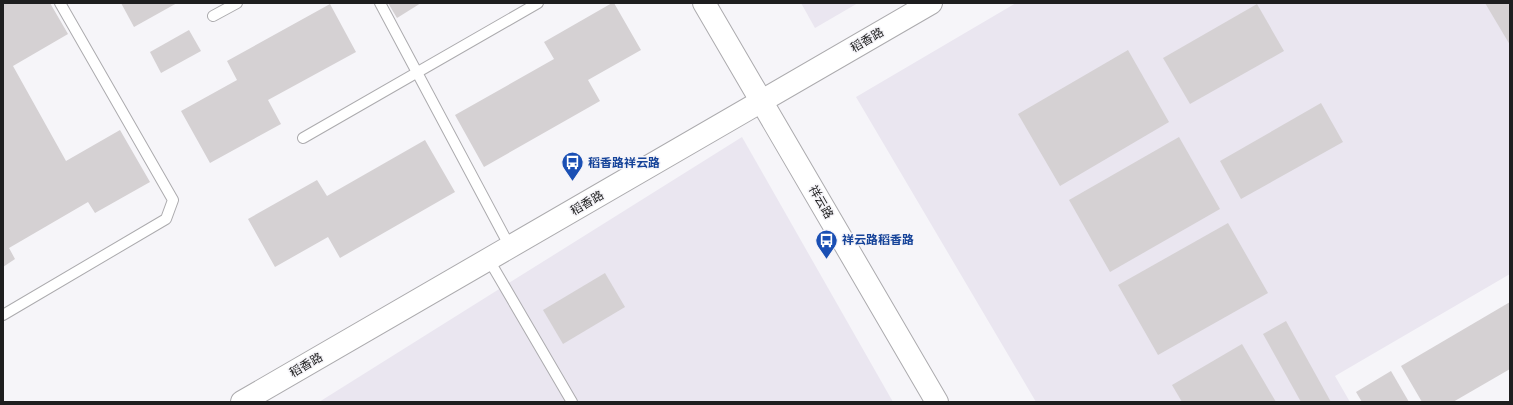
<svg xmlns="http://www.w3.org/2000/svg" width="1513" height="405" viewBox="0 0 1513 405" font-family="'Varela Round','Noto Sans SC',sans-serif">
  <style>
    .built { fill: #eae6f0 }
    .building { fill: #d5d1d3 }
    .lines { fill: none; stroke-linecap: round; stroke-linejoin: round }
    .service-casing { stroke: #acabae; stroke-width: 12 }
    .tertiary-casing { stroke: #acabae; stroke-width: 24 }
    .service { stroke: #fff; stroke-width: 10 }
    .tertiary { stroke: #fff; stroke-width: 22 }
    .labels { text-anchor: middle; stroke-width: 3; stroke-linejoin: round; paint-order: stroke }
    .street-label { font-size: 12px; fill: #1e1e1f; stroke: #f6f5f9 }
    .transit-label { font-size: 12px; font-weight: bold; fill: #164399; stroke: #f6f5f9; text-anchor: start }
  </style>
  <rect width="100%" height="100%" fill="#f6f5f9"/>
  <g class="built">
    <path d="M 801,3 L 858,3 L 815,28 Z"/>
    <path d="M 1016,3 L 1510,3 L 1510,274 L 1335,376 L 1350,402 L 1036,402 L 856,97 Z"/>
    <path d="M 742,137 L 893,402 L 319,402 Z"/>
  </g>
  <g class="building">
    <path d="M 5,3 L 50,3 L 68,34 L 13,66 L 66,161 L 120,130 L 150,182 L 95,213 L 88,202 L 9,248 L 15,259 L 3,267 L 3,4 Z"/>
    <path d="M 121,3 L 177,3 L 134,27 Z"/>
    <path d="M 388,3 L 421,3 L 397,18 Z"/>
    <path d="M 612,3 L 614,3 L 641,50 L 588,80 L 600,101 L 484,167 L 455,115 L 554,59 L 544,42 Z"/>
    <path d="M 1485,3 L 1510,3 L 1510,45 Z"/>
    <path d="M 330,4 L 356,52 L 268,100 L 281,124 L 210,163 L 181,111 L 237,80 L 227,61 Z"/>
    <path d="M 1257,4 L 1284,51 L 1190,104 L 1163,58 Z"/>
    <path d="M 189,30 L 201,51 L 161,73 L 150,52 Z"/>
    <path d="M 1128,50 L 1169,122 L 1060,186 L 1018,114 Z"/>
    <path d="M 1321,103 L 1343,142 L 1241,199 L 1220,161 Z"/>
    <path d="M 1179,137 L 1220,209 L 1110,272 L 1069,200 Z"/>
    <path d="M 425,140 L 455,192 L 340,258 L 328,237 L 275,267 L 248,219 L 317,180 L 327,196 Z"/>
    <path d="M 1228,223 L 1268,293 L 1158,355 L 1118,285 Z"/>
    <path d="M 605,273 L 625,307 L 563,344 L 543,310 Z"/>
    <path d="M 1510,302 L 1510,369 L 1453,402 L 1422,402 L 1401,366 Z"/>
    <path d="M 1286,321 L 1331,402 L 1301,402 L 1263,334 Z"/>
    <path d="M 1242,344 L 1276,402 L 1182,402 L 1172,385 Z"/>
    <path d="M 1391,371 L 1409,402 L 1362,402 L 1356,392 Z"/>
  </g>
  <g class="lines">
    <defs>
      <g id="service">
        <path d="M 380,3 L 510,247"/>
        <path d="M 213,16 L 237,3"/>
        <path d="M 303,138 L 538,3"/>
        <path d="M 489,260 L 572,402"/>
        <path d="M 3,315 L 166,219 L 173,200 L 60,3"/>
      </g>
      <g id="tertiary">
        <path d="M 704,3 L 937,402"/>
        <path d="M 242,402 L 931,3"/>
      </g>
    </defs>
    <use href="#service" class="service-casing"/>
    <use href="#tertiary" class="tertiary-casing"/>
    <use href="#service" class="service"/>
    <use href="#tertiary" class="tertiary"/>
  </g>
  <defs>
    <symbol id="bus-pin" viewBox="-11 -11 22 30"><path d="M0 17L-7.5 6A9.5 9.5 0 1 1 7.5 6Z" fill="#1a4fb4" stroke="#f6f5f9"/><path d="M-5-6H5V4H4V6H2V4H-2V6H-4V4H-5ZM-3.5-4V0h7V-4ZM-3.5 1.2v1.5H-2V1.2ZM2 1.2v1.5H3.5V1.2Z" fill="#fff"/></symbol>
  </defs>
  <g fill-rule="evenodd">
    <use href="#bus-pin" x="560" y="150" width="25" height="34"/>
    <use href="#bus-pin" x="814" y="228" width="25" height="34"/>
  </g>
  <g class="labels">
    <g class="street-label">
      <text transform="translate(867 40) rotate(-30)" y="4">稻香路</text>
      <text transform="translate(821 202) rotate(60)" y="4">祥云路</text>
      <text transform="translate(587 203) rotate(-30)" y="4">稻香路</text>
      <text transform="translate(306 365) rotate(-30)" y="4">稻香路</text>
    </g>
    <g class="transit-label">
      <text x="588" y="167">稻香路祥云路</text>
      <text x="842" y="244">祥云路稻香路</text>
    </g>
  </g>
  <rect width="1513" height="405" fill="none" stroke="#1e1e1f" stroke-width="8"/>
</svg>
